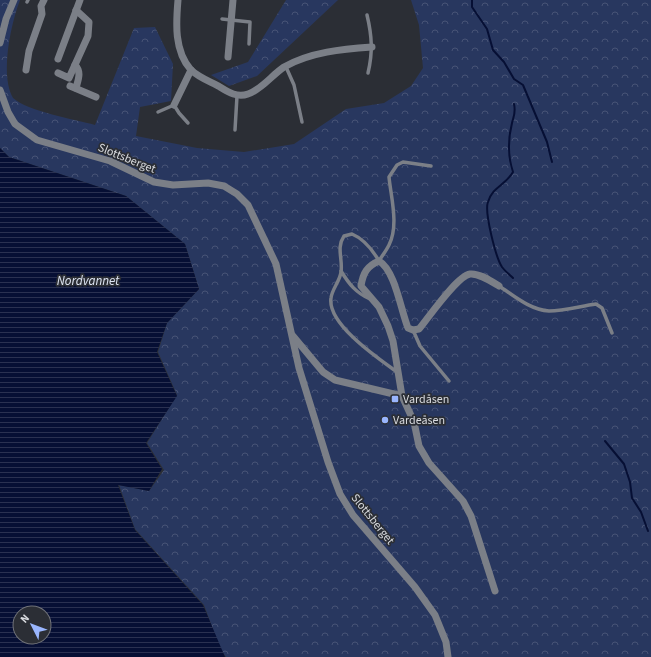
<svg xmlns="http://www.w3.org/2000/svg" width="651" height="657" viewBox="0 0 651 657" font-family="'Source Sans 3',sans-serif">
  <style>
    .forest { fill: url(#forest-crowns) }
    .water { fill: url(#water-rules); fill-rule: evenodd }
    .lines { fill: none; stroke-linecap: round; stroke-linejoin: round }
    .stream { stroke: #060f34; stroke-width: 2 }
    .service { stroke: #7b7f87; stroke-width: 3.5 }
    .minor { stroke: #7b7f87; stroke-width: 7 }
    .poi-dot { fill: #99b5fd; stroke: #2b2e35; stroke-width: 1.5 }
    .labels { text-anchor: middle; stroke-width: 3.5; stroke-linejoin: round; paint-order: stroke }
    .street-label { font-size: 12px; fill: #d9dbdf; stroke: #2b2e35 }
    .poi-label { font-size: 12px; fill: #d9dbdf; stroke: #2b2e35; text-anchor: start }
    .water-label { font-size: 13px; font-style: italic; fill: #dde4f2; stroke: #2b2e35 }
  </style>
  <defs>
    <pattern id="forest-crowns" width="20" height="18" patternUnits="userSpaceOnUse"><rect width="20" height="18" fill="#28375f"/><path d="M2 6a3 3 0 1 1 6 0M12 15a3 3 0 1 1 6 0" fill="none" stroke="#475376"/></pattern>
    <pattern id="water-rules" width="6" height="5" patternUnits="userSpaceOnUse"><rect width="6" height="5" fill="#060f34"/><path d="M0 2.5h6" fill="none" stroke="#2a3151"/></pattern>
  </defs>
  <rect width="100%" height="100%" fill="#2b2e35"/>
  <g class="forest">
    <path d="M 0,0 L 20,0 C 10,26 0,76 13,98 C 29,112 74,119 95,125 L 134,28 L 155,27 L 173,64 L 171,101 L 140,107 L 136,136 L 197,148 L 244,152 L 294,144 L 346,109 L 384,103 L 411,86 L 423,68 L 419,25 L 411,0 L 651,0 L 651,657 L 226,657 L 220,648 L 204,605 L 135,529 L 119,485 L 149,491 L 164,470 L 147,443 L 177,395 L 158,352 L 167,323 L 199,289 L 185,244 L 126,196 L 9,157 L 0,148 Z"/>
    <path d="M 286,0 L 338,0 L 257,76 L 229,86 L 211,75 L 248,62 Z"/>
  </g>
  <path class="water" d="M 0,148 L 9,157 L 126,196 L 185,244 L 199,289 L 167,323 L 157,352 L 177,396 L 146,443 L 162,469 L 149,491 L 118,485 L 135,530 L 203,605 L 225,657 L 0,657 ZM 20,613 L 44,613 L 44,637 L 20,637 Z"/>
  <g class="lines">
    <g class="stream">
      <path d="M 472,0 L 472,7 L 487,29 L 493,50 L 504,62 L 514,79 L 523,85 L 547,142 L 552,162"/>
      <path d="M 513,278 C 510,275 505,271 502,267 C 496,258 484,212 488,202 C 493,186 505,186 513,172 C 508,157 508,139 512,123 C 514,115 516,112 514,104"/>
      <path d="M 605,441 L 624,464 L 630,482 L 632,498 L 641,512 L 648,531"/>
    </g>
    <g class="service">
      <path d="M 27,2 L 28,0"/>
      <path d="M 367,15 C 372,36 373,52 368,73"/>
      <path d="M 222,19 L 250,22 L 249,44"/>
      <path d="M 286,67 L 294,85 L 302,122"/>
      <path d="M 158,112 L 174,105 L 179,113 L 188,123"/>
      <path d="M 235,130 L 237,96"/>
      <path d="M 341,271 C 349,284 356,293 370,299"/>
      <path d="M 499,286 C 513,295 530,310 549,311 C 564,311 581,306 596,304 L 602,308 L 612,333"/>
      <path d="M 413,330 L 420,346 L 449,381"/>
      <path d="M 397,372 C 379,359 327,324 331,298 C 332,289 340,281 341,272 C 343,259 336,248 344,236 L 352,234 C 364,239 372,249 379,261 C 382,256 386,251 389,245 C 399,225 391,198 389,177 L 397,165 L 403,162 L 431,166"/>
    </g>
    <g class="minor">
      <path d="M 178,0 C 176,23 174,51 191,70 C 198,77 211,82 220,87 C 228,92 237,98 248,94 C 261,90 272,75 284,67 C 310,52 343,49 372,47"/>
      <path d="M 0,43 L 6,19 L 14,0"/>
      <path d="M 228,57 L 233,0"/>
      <path d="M 58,59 L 80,0"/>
      <path d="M 75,65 C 82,72 78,80 76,88"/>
      <path d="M 26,70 L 29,51 L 42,14 L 41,6 L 44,0"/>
      <path d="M 58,73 L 69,78 L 88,36 L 89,22 L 76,10"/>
      <path d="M 70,86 L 96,97"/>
      <path d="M 0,90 L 8,112 L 15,124 L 37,140 L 110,161 L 154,182 L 173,185 L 208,183 L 224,186 L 237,194 L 248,205 L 276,264 L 299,368 L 328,462 L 340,494 L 353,515 L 415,587 L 435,615 L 446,642 L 448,657"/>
      <path d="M 174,105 L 191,70"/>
      <path d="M 293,336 L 323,372 L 335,380 L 402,396"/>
      <path d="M 495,591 L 471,516 L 463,501 L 429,463 L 419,446 L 414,422 L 402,396 L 393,341 L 388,326 L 379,307 L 361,286 C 363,273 367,266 379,261 C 395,270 401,311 408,328 L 413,330 L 419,329 C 429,317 457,276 470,274 C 479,273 491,281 499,286"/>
    </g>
  </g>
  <g class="poi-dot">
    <rect x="391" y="395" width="8" height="8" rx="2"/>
    <circle cx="385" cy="420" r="4"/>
  </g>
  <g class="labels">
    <g class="street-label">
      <text transform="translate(127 158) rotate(22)" y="4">Slottsberget</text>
      <text transform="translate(373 519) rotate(51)" y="4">Slottsberget</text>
    </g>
    <g class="poi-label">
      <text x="403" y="403">Vardåsen</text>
      <text x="393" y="424">Vardeåsen</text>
    </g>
    <g class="water-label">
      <text x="88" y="285">Nordvannet</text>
    </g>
  </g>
  <g transform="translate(32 625) rotate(312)"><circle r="19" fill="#2b2e35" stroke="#717379"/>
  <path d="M0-3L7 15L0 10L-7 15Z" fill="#99b5fd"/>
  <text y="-6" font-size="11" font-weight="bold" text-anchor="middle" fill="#d9dbdf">N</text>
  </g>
</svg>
